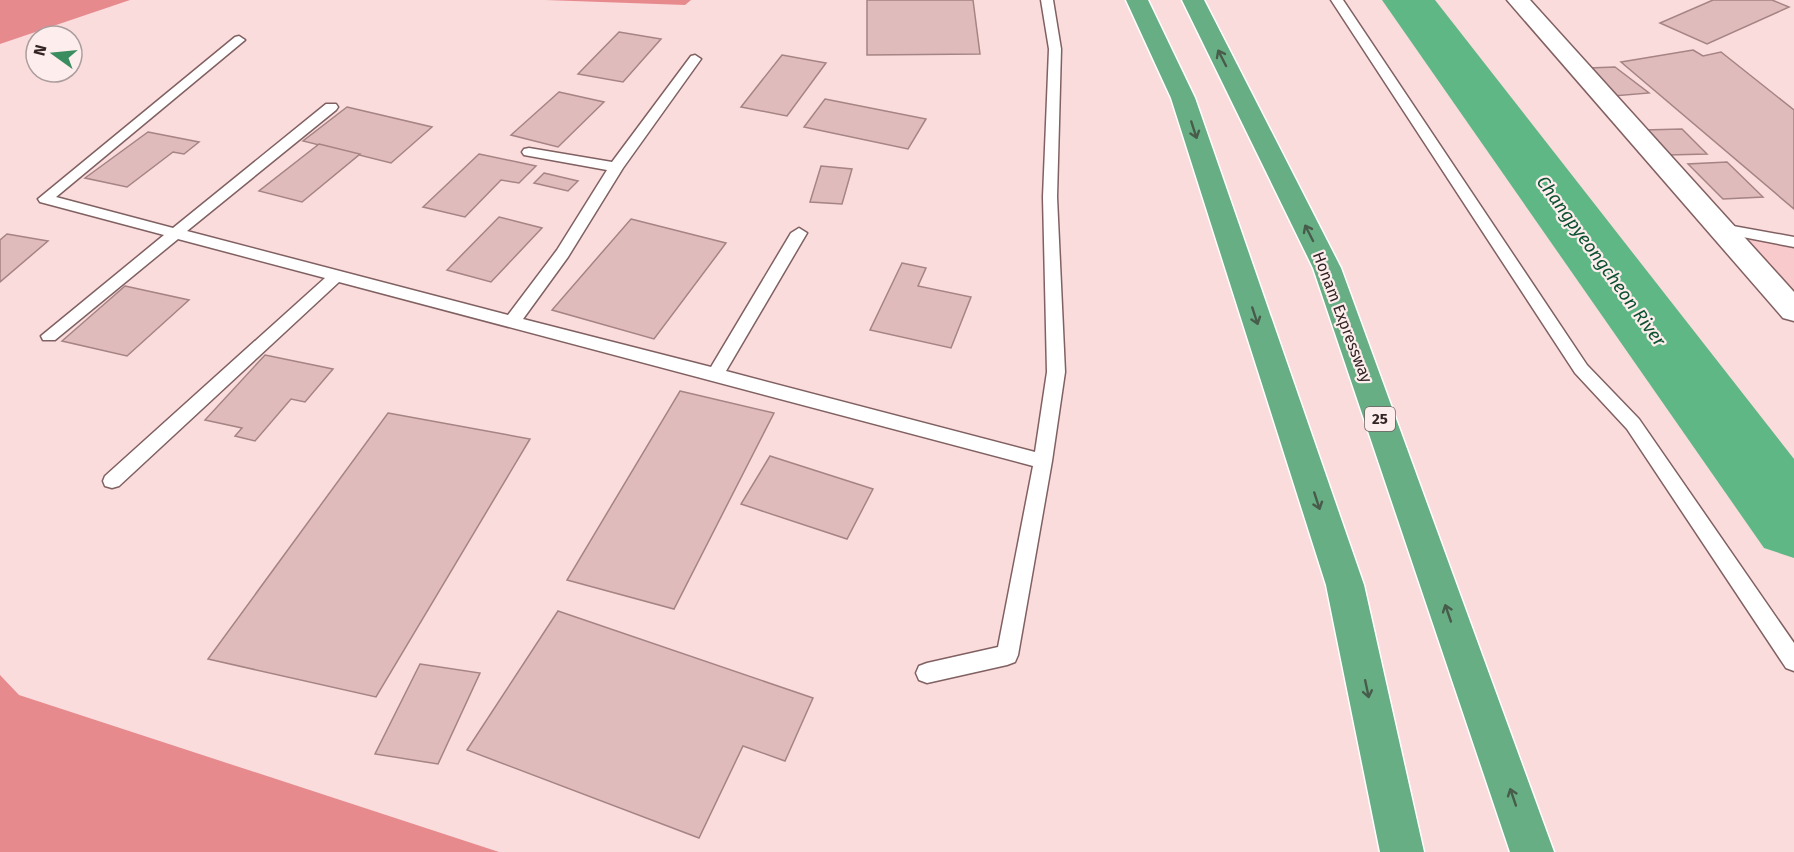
<svg xmlns="http://www.w3.org/2000/svg" width="1794" height="852" viewBox="0 0 1794 852" font-family="'Fira Sans',sans-serif">
  <style>
    .built { fill: #f9cacb }
    .forest { fill: #e78a8e }
    .lines { fill: none; stroke-linecap: round; stroke-linejoin: round }
    .river { fill: #5fb785; fill-rule: evenodd }
    .building { fill: #e0bbbb; stroke: #a68384; stroke-width: 1.5 }
    .service-casing { stroke: #816061; stroke-width: 3 }
    .minor-casing { stroke: #816061; stroke-width: 3 }
    .motorway-casing { stroke: #fff; stroke-width: 3 }
    .service { fill: #fff; fill-rule: evenodd }
    .minor { fill: #fff; fill-rule: evenodd }
    .motorway { fill: #68ae84; fill-rule: evenodd }
    .oneway { stroke: #485c4b }
    .labels { text-anchor: middle; stroke-width: 4.5; stroke-linejoin: round; paint-order: stroke }
    .shield { fill: #fdeded; stroke: #706161; stroke-width: 1.5 }
    .shield-label { font-size: 15px; font-weight: bold; fill: #332525 }
    .street-label { font-size: 16px; fill: #332525; stroke: #fdeded }
    .water-label { font-size: 18px; font-style: italic; fill: #0b5130; stroke: #fdeded }
  </style>
  <rect width="100%" height="100%" fill="#fadcdc"/>
  <path class="built" d="M 1738,237 L 1794,245 L 1794,299 Z"/>
  <g class="forest">
    <path d="M 0,0 L 130,0 L 0,44 Z"/>
    <path d="M 545,0 L 691,0 L 685,5 Z"/>
    <path d="M 0,675 L 19,695 L 499,852 L 0,852 Z"/>
  </g>
  <g class="lines">
    <path class="river" d="M 1382,0 L 1435,0 L 1794,459 L 1794,558 L 1764,548 Z"/>
  </g>
  <g class="building">
    <path d="M 867,0 L 973,0 L 980,54 L 867,55 Z"/>
    <path d="M 1713,0 L 1772,0 L 1789,7 L 1707,44 L 1660,23 Z"/>
    <path d="M 619,32 L 661,39 L 623,82 L 578,74 Z"/>
    <path d="M 1693,50 L 1703,56 L 1721,52 L 1794,110 L 1794,209 L 1621,62 Z"/>
    <path d="M 782,55 L 826,63 L 787,116 L 741,107 Z"/>
    <path d="M 1615,67 L 1649,93 L 1613,96 L 1589,68 Z"/>
    <path d="M 559,92 L 604,102 L 558,147 L 511,135 Z"/>
    <path d="M 825,99 L 926,119 L 908,149 L 804,127 Z"/>
    <path d="M 347,107 L 432,127 L 391,163 L 303,141 Z"/>
    <path d="M 1682,129 L 1707,154 L 1667,155 L 1644,130 Z"/>
    <path d="M 148,132 L 199,142 L 184,154 L 173,152 L 127,187 L 85,178 Z"/>
    <path d="M 319,144 L 360,154 L 302,202 L 259,191 Z"/>
    <path d="M 479,154 L 536,166 L 519,183 L 501,180 L 465,217 L 423,207 Z"/>
    <path d="M 1727,162 L 1763,197 L 1723,199 L 1688,164 Z"/>
    <path d="M 821,166 L 852,169 L 842,204 L 810,202 Z"/>
    <path d="M 544,173 L 578,181 L 568,191 L 534,183 Z"/>
    <path d="M 499,217 L 542,228 L 491,282 L 447,270 Z"/>
    <path d="M 631,219 L 726,243 L 654,339 L 552,310 Z"/>
    <path d="M 7,234 L 48,241 L 0,282 L 0,240 Z"/>
    <path d="M 902,263 L 926,268 L 918,286 L 971,297 L 951,348 L 870,330 Z"/>
    <path d="M 125,286 L 189,300 L 127,356 L 62,341 Z"/>
    <path d="M 265,355 L 333,369 L 305,402 L 291,399 L 255,441 L 235,436 L 242,428 L 205,420 Z"/>
    <path d="M 680,391 L 774,413 L 674,609 L 567,580 Z"/>
    <path d="M 388,413 L 530,439 L 376,697 L 208,659 Z"/>
    <path d="M 770,456 L 873,489 L 847,539 L 741,504 Z"/>
    <path d="M 558,611 L 813,698 L 785,761 L 743,746 L 699,838 L 467,750 Z"/>
    <path d="M 420,664 L 480,673 L 438,764 L 375,754 Z"/>
  </g>
  <g class="lines">
    <defs>
      <g id="service">
        <path d="M 1041,0 L 1053,0 L 1061,49 L 1057,197 L 1065,372 L 1052,461 L 1018,655 L 1015,662 L 1007,665 L 927,683 L 919,680 L 916,673 L 919,666 L 927,663 L 998,647 L 1033,466 L 339,282 L 119,486 L 112,488 L 105,486 L 103,481 L 105,476 L 325,278 L 178,239 L 55,340 L 43,340 L 41,336 L 164,235 L 40,202 L 38,199 L 235,37 L 239,36 L 245,40 L 56,197 L 173,228 L 326,104 L 336,104 L 338,107 L 336,110 L 187,231 L 508,315 L 557,250 L 607,170 L 524,155 L 522,152 L 524,149 L 529,148 L 612,162 L 691,56 L 695,55 L 701,59 L 623,168 L 568,257 L 523,319 L 711,367 L 791,233 L 799,228 L 807,233 L 726,371 L 1035,452 L 1047,372 L 1043,197 L 1049,49 Z"/>
        <path d="M 1331,0 L 1343,0 L 1587,365 L 1639,419 L 1794,643 L 1794,671 L 1786,668 L 1627,429 L 1575,373 Z"/>
        <path d="M 1722,224 L 1794,237 L 1794,247 L 1717,232 L 1714,229 L 1717,226 Z"/>
      </g>
      <path id="minor" d="M 1507,0 L 1530,0 L 1794,292 L 1794,321 L 1783,318 Z"/>
      <g id="motorway">
        <path d="M 1126,0 L 1148,0 L 1195,98 L 1364,585 L 1424,852 L 1380,852 L 1326,585 L 1171,98 Z"/>
        <path d="M 1182,0 L 1204,0 L 1341,268 L 1554,852 L 1510,852 L 1313,268 Z"/>
      </g>
    </defs>
    <use href="#service" class="service-casing"/>
    <use href="#minor" class="minor-casing"/>
    <use href="#motorway" class="motorway-casing"/>
    <use href="#service" class="service"/>
    <use href="#minor" class="minor"/>
    <use href="#motorway" class="motorway"/>
  </g>
  <defs><path id="oneway-shaft" d="M-6 0H5M1.5-3L5.5 0L1.5 3" fill="none" stroke-width="1.6" stroke-linecap="round" stroke-linejoin="round" transform="scale(1.5)"/></defs>
  <g class="oneway">
    <use href="#oneway-shaft" transform="translate(1222 58) rotate(-117)"/>
    <use href="#oneway-shaft" transform="translate(1194 130) rotate(72)"/>
    <use href="#oneway-shaft" transform="translate(1309 233) rotate(-117)"/>
    <use href="#oneway-shaft" transform="translate(1255 316) rotate(72)"/>
    <use href="#oneway-shaft" transform="translate(1317 501) rotate(72)"/>
    <use href="#oneway-shaft" transform="translate(1448 613) rotate(-109)"/>
    <use href="#oneway-shaft" transform="translate(1367 689) rotate(78)"/>
    <use href="#oneway-shaft" transform="translate(1513 797) rotate(-109)"/>
  </g>
  <g class="labels">
    <rect class="shield" x="1365" y="407" width="30" height="24" rx="4.5"/>
    <g class="shield-label">
      <text x="1380" y="424">25</text>
    </g>
    <g class="street-label">
      <text transform="translate(1343 317) rotate(69)" y="6">Honam Expressway</text>
    </g>
    <g class="water-label">
      <text transform="translate(1601 261) rotate(54)" y="6">Changpyeongcheon River</text>
    </g>
  </g>
  <g transform="translate(54 54) rotate(285)"><circle r="28" fill="#fdeded" stroke="#ac9d9d" stroke-width="1.5"/>
  <path d="M0-4.5L10 22L0 15L-10 22Z" fill="#398d5f"/>
  <text y="-9" font-size="16" font-weight="bold" text-anchor="middle" fill="#332525">N</text>
  </g>
</svg>
